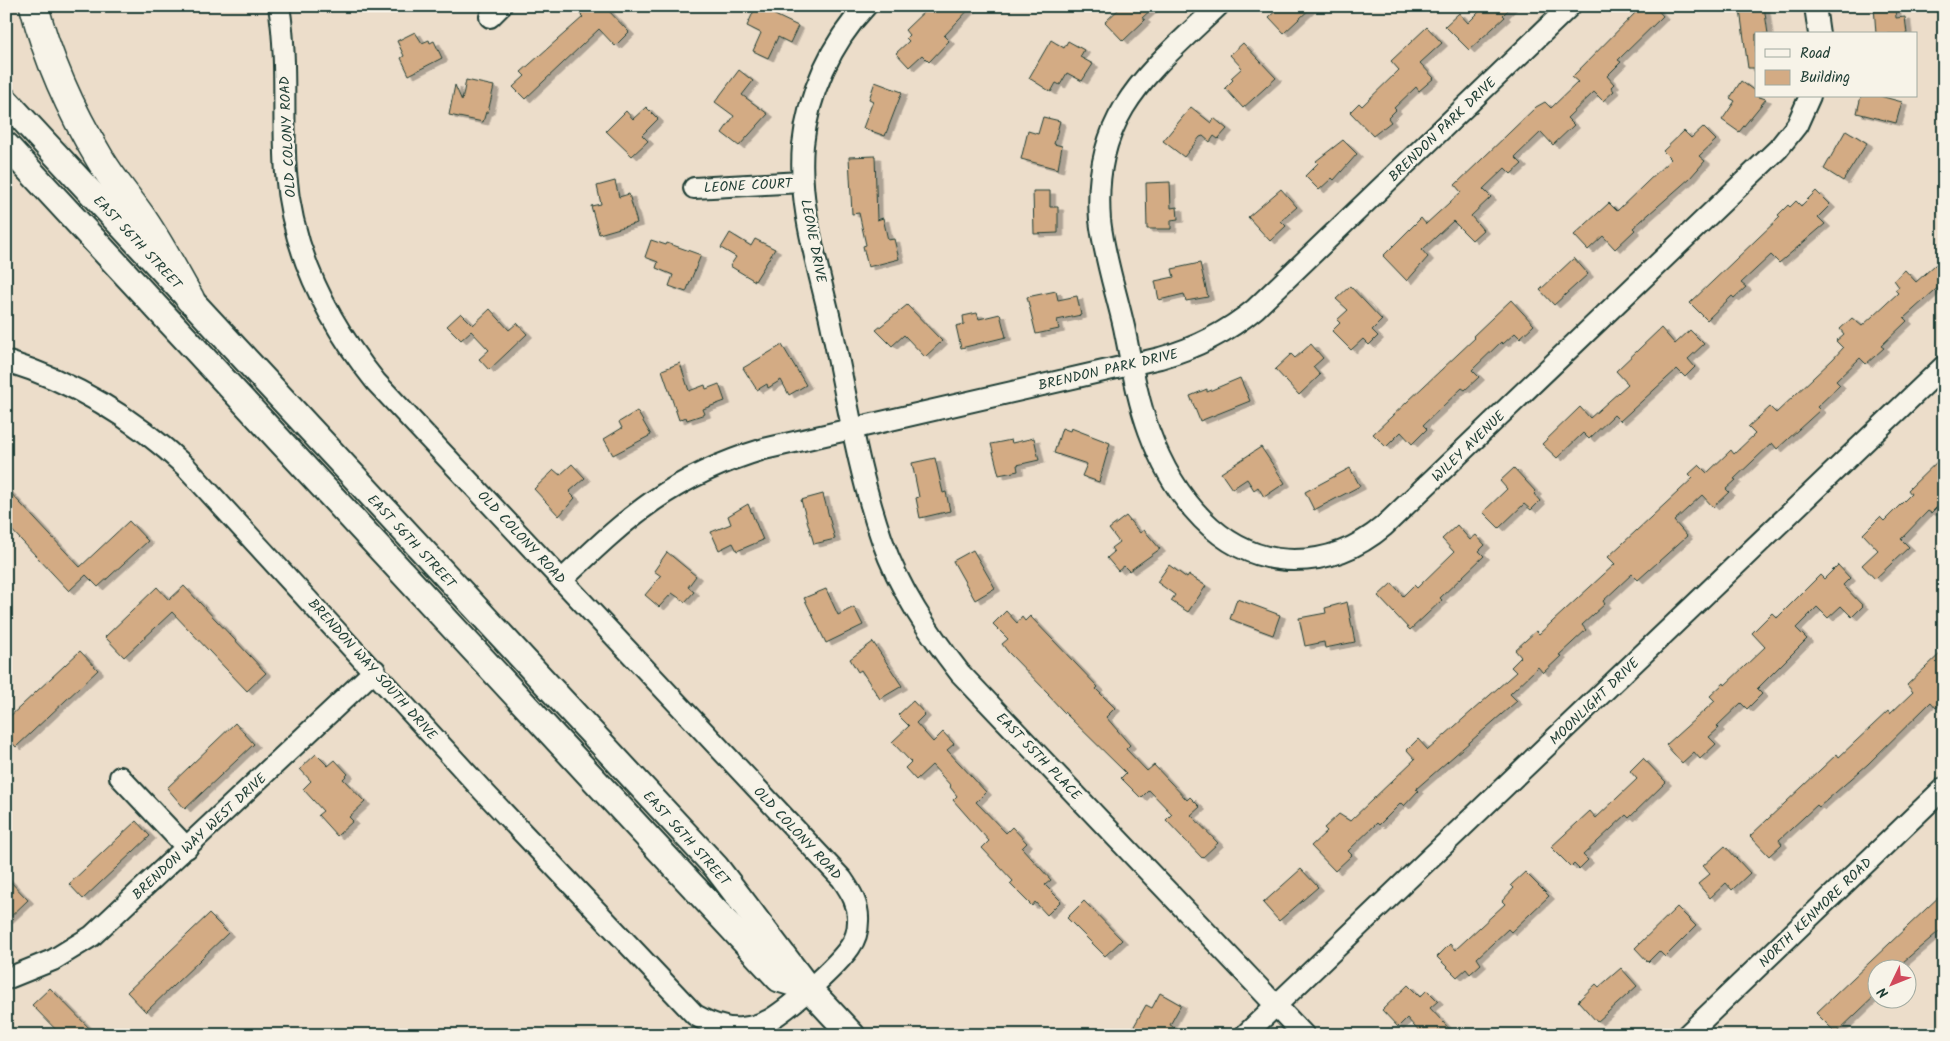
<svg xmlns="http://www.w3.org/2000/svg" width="1950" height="1041" viewBox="0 0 1950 1041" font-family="Kalam,sans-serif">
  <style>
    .building { fill: #d3ab84; stroke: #1f3d34; filter: url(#shadow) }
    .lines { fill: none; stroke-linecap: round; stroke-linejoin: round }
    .minor-casing { stroke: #1f3d34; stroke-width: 24 }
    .major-casing { stroke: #1f3d34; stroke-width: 29 }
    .highway-casing { stroke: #1f3d34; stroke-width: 31 }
    .minor { stroke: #f7f3e8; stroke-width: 20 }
    .major { stroke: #f7f3e8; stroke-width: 25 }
    .highway { stroke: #f7f3e8; stroke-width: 28 }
    .labels { text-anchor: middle; stroke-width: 5; stroke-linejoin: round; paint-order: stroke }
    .street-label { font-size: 14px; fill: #1f3d34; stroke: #f7f3e8 }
  </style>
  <defs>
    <filter id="shadow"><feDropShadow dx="5.5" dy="3" stdDeviation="0" flood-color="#0004"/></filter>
  </defs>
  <rect width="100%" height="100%" fill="#ecddca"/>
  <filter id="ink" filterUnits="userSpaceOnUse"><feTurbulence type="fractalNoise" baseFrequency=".02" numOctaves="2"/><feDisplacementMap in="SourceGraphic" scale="10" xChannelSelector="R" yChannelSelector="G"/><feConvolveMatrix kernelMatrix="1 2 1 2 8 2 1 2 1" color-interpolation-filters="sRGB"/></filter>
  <g filter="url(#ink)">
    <g class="building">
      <path d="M 572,6 L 604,6 L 629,32 L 615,46 L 599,29 L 525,99 L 513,87 L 525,76 L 521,72 L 583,17 Z"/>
      <path d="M 756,6 L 798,26 L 790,43 L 778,37 L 768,58 L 753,51 L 761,33 L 747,26 Z"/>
      <path d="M 930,6 L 972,6 L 944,36 L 949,41 L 929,62 L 922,55 L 909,67 L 896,53 L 909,41 L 906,38 L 909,35 L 905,30 Z"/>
      <path d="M 1122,6 L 1155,6 L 1142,18 L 1145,20 L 1123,41 L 1105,22 Z"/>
      <path d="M 1281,6 L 1313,6 L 1284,33 L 1269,17 Z"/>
      <path d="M 1485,6 L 1512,6 L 1503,15 L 1505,17 L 1469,50 L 1445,26 L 1459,13 L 1468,23 Z"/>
      <path d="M 1642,6 L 1654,6 L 1663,16 L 1618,60 L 1621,62 L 1607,76 L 1614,84 L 1611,87 L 1614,91 L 1603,101 L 1594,92 L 1567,118 L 1574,125 L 1553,145 L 1541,132 L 1515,157 L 1522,164 L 1511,174 L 1505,168 L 1483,189 L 1491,197 L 1471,216 L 1483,230 L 1472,240 L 1453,221 L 1422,250 L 1428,257 L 1407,281 L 1383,256 L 1421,218 L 1426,224 L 1461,192 L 1455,185 L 1536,107 L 1545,102 L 1551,108 L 1578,82 L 1572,77 Z"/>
      <path d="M 1764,6 L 1768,34 L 1756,34 L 1756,68 L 1748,68 L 1740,10 Z"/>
      <path d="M 1874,6 L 1895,6 L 1896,18 L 1905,17 L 1907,34 L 1876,34 Z"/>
      <path d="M 1427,27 L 1442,43 L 1420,63 L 1434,78 L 1419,91 L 1416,87 L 1394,108 L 1396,110 L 1388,118 L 1391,122 L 1373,136 L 1350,112 L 1359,103 L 1362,106 L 1399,70 L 1391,61 Z"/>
      <path d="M 415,32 L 422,43 L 429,40 L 430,43 L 434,41 L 442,58 L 409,75 L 401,58 L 404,56 L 397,41 Z"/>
      <path d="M 1051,40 L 1064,48 L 1068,41 L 1084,50 L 1080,57 L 1093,64 L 1082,81 L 1067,73 L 1060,85 L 1056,83 L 1051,92 L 1029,78 Z"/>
      <path d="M 1243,43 L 1276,78 L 1243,108 L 1225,88 L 1233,80 L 1231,78 L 1242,68 L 1230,55 Z"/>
      <path d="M 739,70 L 753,81 L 742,95 L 768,114 L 739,146 L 722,133 L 734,116 L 715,102 Z"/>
      <path d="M 466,80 L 494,86 L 488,112 L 486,112 L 483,122 L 449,115 L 455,85 L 462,101 Z"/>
      <path d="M 1741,81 L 1756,92 L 1756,96 L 1766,99 L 1739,132 L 1722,120 L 1735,101 L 1730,98 Z"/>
      <path d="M 875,82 L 902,92 L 885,136 L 863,128 L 873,101 L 869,99 Z"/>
      <path d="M 1861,96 L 1880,96 L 1902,102 L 1896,123 L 1857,113 Z"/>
      <path d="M 646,107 L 658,119 L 642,135 L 648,141 L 632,156 L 606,131 L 626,111 L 633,119 Z"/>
      <path d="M 1191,107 L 1211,123 L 1214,118 L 1227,129 L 1218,139 L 1214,136 L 1210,142 L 1203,136 L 1200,137 L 1184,157 L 1163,141 Z"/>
      <path d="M 1043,117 L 1060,121 L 1054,144 L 1062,146 L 1058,169 L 1021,159 L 1028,131 L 1038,134 Z"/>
      <path d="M 1703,127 L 1716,140 L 1699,156 L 1705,161 L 1690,178 L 1633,228 L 1635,230 L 1615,249 L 1603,236 L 1588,250 L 1574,235 L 1609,203 L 1617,211 L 1671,159 L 1663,151 L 1684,131 L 1691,138 Z"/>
      <path d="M 1846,130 L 1867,143 L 1843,181 L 1824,169 Z"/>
      <path d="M 1343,140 L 1357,154 L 1334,180 L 1332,178 L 1319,190 L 1305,176 L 1318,163 L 1316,161 Z"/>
      <path d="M 875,156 L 877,220 L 883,218 L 888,240 L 894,239 L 899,259 L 868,267 L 863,246 L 866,245 L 859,213 L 852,214 L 849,157 Z"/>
      <path d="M 615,181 L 619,197 L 629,194 L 637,223 L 599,234 L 591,206 L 601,204 L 597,186 Z"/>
      <path d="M 1170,182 L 1171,208 L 1177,207 L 1178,219 L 1171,220 L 1171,229 L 1147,229 L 1146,183 Z"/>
      <path d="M 1281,189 L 1297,207 L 1281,221 L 1286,226 L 1270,241 L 1248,217 Z"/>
      <path d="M 1033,191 L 1050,191 L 1050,207 L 1058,207 L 1058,233 L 1034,234 Z"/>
      <path d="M 1816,191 L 1830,205 L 1818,217 L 1825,224 L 1779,263 L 1771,255 L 1741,283 L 1746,287 L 1734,298 L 1732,296 L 1707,320 L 1690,303 L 1780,217 L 1778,215 L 1788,205 L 1790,207 L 1796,201 L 1801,206 Z"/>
      <path d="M 730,233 L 751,246 L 755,239 L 775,249 L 755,281 L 730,266 L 736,257 L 721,248 Z"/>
      <path d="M 651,240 L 666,245 L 667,243 L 701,255 L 686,292 L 669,286 L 673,275 L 656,268 L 658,262 L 645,257 Z"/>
      <path d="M 1944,257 L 1944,282 L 1904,318 L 1907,321 L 1881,346 L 1884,348 L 1866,364 L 1860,358 L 1836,381 L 1840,385 L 1817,407 L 1820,410 L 1777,449 L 1772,443 L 1734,479 L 1736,480 L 1726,489 L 1729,492 L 1713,507 L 1702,495 L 1674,521 L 1687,536 L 1638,580 L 1632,574 L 1603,601 L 1605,604 L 1582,625 L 1586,630 L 1559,655 L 1561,656 L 1543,673 L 1538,667 L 1510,694 L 1517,701 L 1416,789 L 1418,791 L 1404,806 L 1401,803 L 1379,825 L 1377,823 L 1348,851 L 1352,855 L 1335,871 L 1311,846 L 1327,831 L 1324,828 L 1339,814 L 1350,821 L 1415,759 L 1407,750 L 1418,739 L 1428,750 L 1516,672 L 1511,667 L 1521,657 L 1515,650 L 1536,631 L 1539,634 L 1615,564 L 1608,557 L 1693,478 L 1689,474 L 1699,465 L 1707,473 L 1731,450 L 1734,454 L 1755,434 L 1748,427 L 1770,407 L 1776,413 L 1833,359 L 1843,348 L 1836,341 L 1844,334 L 1840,329 L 1852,318 L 1862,326 L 1898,293 L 1895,290 L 1899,287 L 1894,280 L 1905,270 L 1916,282 Z"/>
      <path d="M 1574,258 L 1588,274 L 1554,305 L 1540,290 Z"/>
      <path d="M 1200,263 L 1208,297 L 1186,301 L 1184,294 L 1159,300 L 1155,281 L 1174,277 L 1172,269 Z"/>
      <path d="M 1350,286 L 1382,320 L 1372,330 L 1378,336 L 1369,345 L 1363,339 L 1351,350 L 1332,331 L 1340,323 L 1337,320 L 1348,310 L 1336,299 Z"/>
      <path d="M 1056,291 L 1058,300 L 1077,296 L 1081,315 L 1057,320 L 1059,329 L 1036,334 L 1027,297 Z"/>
      <path d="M 1511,300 L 1534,325 L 1520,338 L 1515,333 L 1503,344 L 1501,342 L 1472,370 L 1479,377 L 1465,390 L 1462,388 L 1423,425 L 1427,429 L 1412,444 L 1401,432 L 1386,447 L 1373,434 L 1475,338 L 1473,336 Z"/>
      <path d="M 907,305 L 942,341 L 925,357 L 904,335 L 892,346 L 876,330 Z"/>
      <path d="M 490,309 L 509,330 L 517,323 L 527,334 L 489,370 L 479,359 L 489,350 L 471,331 L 461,340 L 447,326 L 461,313 L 473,325 Z"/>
      <path d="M 977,313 L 979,319 L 1000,314 L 1006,337 L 961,348 L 956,326 L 964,324 L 963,316 Z"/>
      <path d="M 1661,328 L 1675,344 L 1690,330 L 1704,344 L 1688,359 L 1695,367 L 1685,377 L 1677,369 L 1620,421 L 1614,415 L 1589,439 L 1583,433 L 1557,458 L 1542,444 L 1580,407 L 1590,418 L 1628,384 L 1616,371 Z"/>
      <path d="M 1311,344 L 1323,358 L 1313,367 L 1320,375 L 1299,395 L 1275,369 L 1291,354 L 1295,358 Z"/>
      <path d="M 782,345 L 806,385 L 789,395 L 781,380 L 768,388 L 767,384 L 757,390 L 743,368 Z"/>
      <path d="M 680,363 L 689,391 L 705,385 L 706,389 L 719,384 L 725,401 L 703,409 L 705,414 L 687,420 L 686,417 L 679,420 L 662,370 Z"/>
      <path d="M 1240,378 L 1250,401 L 1200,421 L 1190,396 L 1207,389 L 1207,392 Z"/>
      <path d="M 637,411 L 651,435 L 613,455 L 604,439 L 622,428 L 619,422 Z"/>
      <path d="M 1062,428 L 1070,431 L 1071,428 L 1110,443 L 1099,482 L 1082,476 L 1087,464 L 1054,453 Z"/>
      <path d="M 1034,438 L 1039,460 L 1017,465 L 1018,471 L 999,475 L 991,444 L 1011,440 L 1012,443 Z"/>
      <path d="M 1261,447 L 1285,483 L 1264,497 L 1258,487 L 1254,490 L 1247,479 L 1232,489 L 1221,473 Z"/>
      <path d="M 1944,455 L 1944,500 L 1931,513 L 1928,511 L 1901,539 L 1909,547 L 1875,579 L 1862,565 L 1878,550 L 1863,534 L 1880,517 L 1884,521 L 1911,494 L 1908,490 Z"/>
      <path d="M 935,458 L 943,493 L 946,492 L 950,511 L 920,518 L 916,498 L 919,497 L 912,463 Z"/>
      <path d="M 572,464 L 585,478 L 569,492 L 575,498 L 559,516 L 534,489 L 554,470 L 560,475 Z"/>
      <path d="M 1350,468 L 1360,486 L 1314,510 L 1305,492 Z"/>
      <path d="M 1514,468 L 1536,492 L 1534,494 L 1540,501 L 1531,510 L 1524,504 L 1499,528 L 1483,512 L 1507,489 L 1500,481 Z"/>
      <path d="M 6,488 L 80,567 L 129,521 L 148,541 L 98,587 L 86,575 L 69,591 L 6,524 Z"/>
      <path d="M 823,494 L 835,539 L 814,544 L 801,500 Z"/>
      <path d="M 748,504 L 763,540 L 737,551 L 733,543 L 719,550 L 711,532 L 731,524 L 728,516 Z"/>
      <path d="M 1126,516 L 1140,533 L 1144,530 L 1160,549 L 1129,571 L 1124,566 L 1118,571 L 1107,558 L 1114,552 L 1111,548 L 1119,542 L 1109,529 Z"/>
      <path d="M 1457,525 L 1470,540 L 1476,535 L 1485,545 L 1479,551 L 1484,556 L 1440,598 L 1442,600 L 1410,630 L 1378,596 L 1392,583 L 1403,596 L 1414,585 L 1417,588 L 1454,552 L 1442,539 Z"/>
      <path d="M 973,550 L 995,588 L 975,600 L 953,561 Z"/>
      <path d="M 667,552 L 696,576 L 688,587 L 694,592 L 685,602 L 672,593 L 659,607 L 645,595 L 661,576 L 654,571 Z"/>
      <path d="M 1169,565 L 1187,578 L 1189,575 L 1206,586 L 1188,612 L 1171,601 L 1175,595 L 1157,582 Z"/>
      <path d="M 1838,565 L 1850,578 L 1843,585 L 1863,606 L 1852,617 L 1841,606 L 1828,618 L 1817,607 L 1796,628 L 1807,639 L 1757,689 L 1762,694 L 1747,709 L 1741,703 L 1717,726 L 1719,728 L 1709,737 L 1716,744 L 1700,759 L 1694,752 L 1682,763 L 1666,745 L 1715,701 L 1710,696 L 1724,683 L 1725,685 L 1765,647 L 1752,633 L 1772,613 L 1777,618 L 1820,575 L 1824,579 Z"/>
      <path d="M 184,586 L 266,673 L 247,691 L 172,612 L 124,657 L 105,637 L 157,587 L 169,600 Z"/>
      <path d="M 826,589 L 838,615 L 854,607 L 863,625 L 826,643 L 804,598 Z"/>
      <path d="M 1237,599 L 1280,615 L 1273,635 L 1230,619 Z"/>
      <path d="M 1347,602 L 1355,642 L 1325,648 L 1324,642 L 1305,646 L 1299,618 L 1326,613 L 1325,608 Z"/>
      <path d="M 1006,611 L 1017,623 L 1022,617 L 1025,621 L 1030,616 L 1098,687 L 1096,689 L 1115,708 L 1106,717 L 1130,745 L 1126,749 L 1147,771 L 1154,765 L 1187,800 L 1190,797 L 1200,807 L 1191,815 L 1218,843 L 1202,858 L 1166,820 L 1172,814 L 1149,790 L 1141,798 L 1121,778 L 1126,773 L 1062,710 L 1048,695 L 1049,694 L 1008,652 L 1002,644 L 1008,639 L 993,624 Z"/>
      <path d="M 873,642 L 902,686 L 880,699 L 861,670 L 858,672 L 850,659 Z"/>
      <path d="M 1944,650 L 1944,701 L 1936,708 L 1931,702 L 1868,764 L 1819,807 L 1817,805 L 1779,840 L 1782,844 L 1769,856 L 1750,836 L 1837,754 L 1839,757 L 1888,711 L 1890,714 L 1913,692 L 1907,685 Z"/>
      <path d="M 80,651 L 98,670 L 16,747 L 6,736 L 6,720 Z"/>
      <path d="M 913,701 L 925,714 L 916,723 L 933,742 L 943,732 L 954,744 L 947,750 L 986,792 L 976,802 L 1006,833 L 1012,827 L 1027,843 L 1022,848 L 1051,880 L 1045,885 L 1061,901 L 1047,915 L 1035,902 L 1032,906 L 1010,884 L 1013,881 L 982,848 L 989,841 L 953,800 L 957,796 L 950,787 L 951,786 L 932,765 L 916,780 L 905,768 L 911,762 L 892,742 L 909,726 L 898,715 Z"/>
      <path d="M 235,723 L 254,744 L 185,809 L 167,788 Z"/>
      <path d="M 316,754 L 328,766 L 335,760 L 348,774 L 343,779 L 365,802 L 349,817 L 353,821 L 337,836 L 318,815 L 323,811 L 303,789 L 311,781 L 300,769 Z"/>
      <path d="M 1643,758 L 1666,782 L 1629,818 L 1626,815 L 1583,855 L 1588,860 L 1579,869 L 1574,864 L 1571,867 L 1551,847 L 1590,811 L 1596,818 L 1637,779 L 1630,771 Z"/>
      <path d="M 136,821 L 150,836 L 83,899 L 69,884 Z"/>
      <path d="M 1725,846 L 1750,873 L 1732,890 L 1726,883 L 1710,898 L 1698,884 L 1710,874 L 1703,866 Z"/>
      <path d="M 1301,869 L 1318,887 L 1279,921 L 1263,903 Z"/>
      <path d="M 1525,872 L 1549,896 L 1511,932 L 1508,929 L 1477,958 L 1481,964 L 1470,974 L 1466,969 L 1457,977 L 1437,957 L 1450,944 L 1455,950 L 1505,904 L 1502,901 L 1514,888 L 1511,885 Z"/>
      <path d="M 6,877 L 28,900 L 6,921 Z"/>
      <path d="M 1944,892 L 1944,927 L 1896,968 L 1878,968 L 1878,993 L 1836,1033 L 1816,1013 Z"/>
      <path d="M 1084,901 L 1122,940 L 1105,956 L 1067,918 Z"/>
      <path d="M 1677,907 L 1696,926 L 1665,957 L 1659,951 L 1648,962 L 1635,948 Z"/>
      <path d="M 209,914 L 228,933 L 146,1012 L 127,992 Z"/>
      <path d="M 1621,968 L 1637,986 L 1597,1022 L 1578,1001 L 1596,984 L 1599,987 Z"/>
      <path d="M 1408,985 L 1420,997 L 1427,990 L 1438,1001 L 1430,1008 L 1455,1035 L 1422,1035 L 1407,1018 L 1398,1027 L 1382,1010 Z"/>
      <path d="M 50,988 L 96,1035 L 61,1035 L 32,1005 Z"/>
      <path d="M 1160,993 L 1181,1005 L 1170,1025 L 1188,1035 L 1129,1035 L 1146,1005 L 1152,1008 Z"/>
    </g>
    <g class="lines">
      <defs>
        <g id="minor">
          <path d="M 866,6 C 831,43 808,94 803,145 C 798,204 817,262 830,319 C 846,392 857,469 882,540 C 899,589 928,632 960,673 L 1304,1035"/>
          <path d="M 1218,6 C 1148,73 1092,114 1100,220 C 1104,256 1116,292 1124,327 C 1131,361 1137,398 1149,431 C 1172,494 1220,560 1294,560 C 1328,560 1358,548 1384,526 L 1778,149 L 1797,125 L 1810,96"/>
          <path d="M 1815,6 L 1819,34"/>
          <path d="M 490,17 L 501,6"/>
          <path d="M 694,188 L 802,182"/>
          <path d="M 6,361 C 74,382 135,419 186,467 L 483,791 L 695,1015 C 709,1023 725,1030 742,1028 C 752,1027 762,1024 771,1019 C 792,1006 836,967 850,947 C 855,940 858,930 858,921 C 859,905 851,892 842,879 L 376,382 C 327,321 292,252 286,173 C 282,119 288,60 279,6"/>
          <path d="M 562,580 C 630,515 671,477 764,449 L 1160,358 C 1196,348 1226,333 1255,309 L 1570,6"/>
          <path d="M 120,777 L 187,848"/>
          <path d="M 6,979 L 53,960 L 92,936 L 375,670"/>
          <path d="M 1245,1035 L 1944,366"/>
          <path d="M 1687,1035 L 1944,788"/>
        </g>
        <g id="major">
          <path d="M 6,101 L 716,867 L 808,988 L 852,1035"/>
          <path d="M 6,145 L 779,979 L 808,988"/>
        </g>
        <path id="highway" d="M 34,6 C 48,60 71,111 100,159 C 113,181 130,200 144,221 C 161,246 175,273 190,299"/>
      </defs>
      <use href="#minor" class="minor-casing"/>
      <use href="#major" class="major-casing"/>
      <use href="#highway" class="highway-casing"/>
      <use href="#minor" class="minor"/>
      <use href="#major" class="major"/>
      <use href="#highway" class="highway"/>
    </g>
  </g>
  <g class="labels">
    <g class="street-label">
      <text transform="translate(1442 129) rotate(-44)" y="5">BRENDON PARK DRIVE</text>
      <text transform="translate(287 137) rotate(-93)" y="5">OLD COLONY ROAD</text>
      <text transform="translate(748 185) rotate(-3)" y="5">LEONE COURT</text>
      <text transform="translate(814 241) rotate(79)" y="5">LEONE DRIVE</text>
      <text transform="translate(138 242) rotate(47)" y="5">EAST 56TH STREET</text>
      <text transform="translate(1108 369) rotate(-13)" y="5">BRENDON PARK DRIVE</text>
      <text transform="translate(1468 446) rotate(-44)" y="5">WILEY AVENUE</text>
      <text transform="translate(522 537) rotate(47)" y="5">OLD COLONY ROAD</text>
      <text transform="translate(412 541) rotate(47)" y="5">EAST 56TH STREET</text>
      <text transform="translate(373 669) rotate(48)" y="5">BRENDON WAY SOUTH DRIVE</text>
      <text transform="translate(1594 701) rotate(-44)" y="5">MOONLIGHT DRIVE</text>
      <text transform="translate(1039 756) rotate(46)" y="5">EAST 55TH PLACE</text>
      <text transform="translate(798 833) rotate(47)" y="5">OLD COLONY ROAD</text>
      <text transform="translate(199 836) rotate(-43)" y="5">BRENDON WAY WEST DRIVE</text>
      <text transform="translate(687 838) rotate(48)" y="5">EAST 56TH STREET</text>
      <text transform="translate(1815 912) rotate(-44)" y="5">NORTH KENMORE ROAD</text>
    </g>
  </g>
  <rect width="1950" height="1041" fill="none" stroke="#f7f3e8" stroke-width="25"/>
  <rect x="12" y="12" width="1925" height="1016" fill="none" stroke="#1f3d34" stroke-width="2" filter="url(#ink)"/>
  <rect x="1755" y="32" width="162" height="65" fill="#f7f3e8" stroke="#a1aaa0"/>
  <rect x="1765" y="49" width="25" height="8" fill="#f7f3e8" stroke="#a1aaa0"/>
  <text x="1800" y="58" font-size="15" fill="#1f3d34">Road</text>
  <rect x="1765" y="70" width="25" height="15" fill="#d3ab84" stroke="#a1aaa0"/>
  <text x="1800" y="82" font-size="15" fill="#1f3d34">Building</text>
  <g transform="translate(1892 984) rotate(227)"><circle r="24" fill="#f7f3e8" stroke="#a1aaa0"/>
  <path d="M0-4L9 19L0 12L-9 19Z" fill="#d1495b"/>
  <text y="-8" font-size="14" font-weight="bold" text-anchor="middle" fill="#1f3d34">N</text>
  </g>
</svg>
